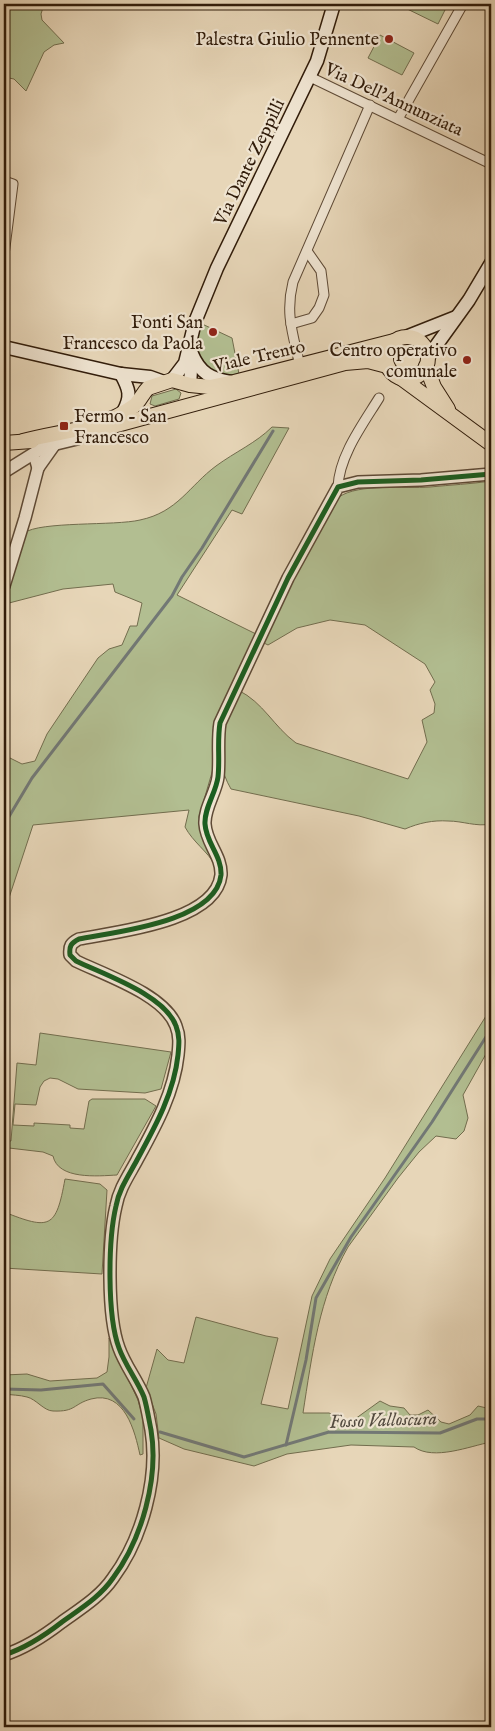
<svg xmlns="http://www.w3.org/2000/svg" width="495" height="1731" viewBox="0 0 495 1731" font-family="'IM FELL English',serif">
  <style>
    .green { fill: #b2be91; stroke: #726d4e }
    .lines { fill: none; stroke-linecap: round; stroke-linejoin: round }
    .stream { stroke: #727875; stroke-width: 3 }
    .minor-casing { stroke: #5e4a36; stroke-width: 11 }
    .tertiary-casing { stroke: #5e4a36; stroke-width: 14 }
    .secondary-casing { stroke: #311c0a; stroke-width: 15 }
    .primary-casing { stroke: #311c0a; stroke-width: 16 }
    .minor { stroke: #efe4d1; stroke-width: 9 }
    .tertiary { stroke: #efe4d1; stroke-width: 11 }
    .secondary { stroke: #efe4d1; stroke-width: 12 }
    .primary { stroke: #e7d6b8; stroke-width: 14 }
    .cycleway-casing { stroke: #efe4d1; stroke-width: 8 }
    .cycleway { stroke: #1b5e20; stroke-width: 5 }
    .poi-dot { fill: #8f2418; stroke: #efe4d1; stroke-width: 2 }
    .labels { text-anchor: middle; stroke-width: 4.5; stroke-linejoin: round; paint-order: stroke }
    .poi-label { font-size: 18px; fill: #311c0a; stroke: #efe4d1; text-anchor: end }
    .street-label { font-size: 18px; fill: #311c0a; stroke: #efe4d1 }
    .water-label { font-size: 19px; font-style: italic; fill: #524a3f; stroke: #efe4d1 }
  </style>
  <rect width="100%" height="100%" fill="#e7d6b8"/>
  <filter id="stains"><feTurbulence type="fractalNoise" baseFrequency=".004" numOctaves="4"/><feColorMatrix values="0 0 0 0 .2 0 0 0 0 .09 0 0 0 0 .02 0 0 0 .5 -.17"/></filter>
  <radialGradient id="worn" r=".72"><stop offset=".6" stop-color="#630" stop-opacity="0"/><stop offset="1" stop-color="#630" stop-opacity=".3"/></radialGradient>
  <g class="green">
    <path d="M 4,4 L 44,4 L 41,14 L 42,20 L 64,43 L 54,45 L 44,52 L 26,91 L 14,79 L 4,77 Z"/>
    <path d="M 397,4 L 448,4 L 438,24 Z"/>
    <path d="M 380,35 L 414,53 L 402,75 L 368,58 Z"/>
    <path d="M 200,323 L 232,338 L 239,374 C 202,379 191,354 200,323 Z"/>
    <path d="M 176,389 L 181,393 L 179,399 L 155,406 L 150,404 L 152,396 Z"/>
    <path d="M 272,427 L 289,428 L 242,514 L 232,510 L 177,595 L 256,634 L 213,730 L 213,769 L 199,817 L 204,840 L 216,866 C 207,851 193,842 185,827 L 189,810 L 33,825 L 4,913 L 4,755 L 22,764 L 35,761 L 47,734 L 98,658 L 109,649 L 122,645 L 130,626 L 137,626 L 142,603 L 115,592 L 113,584 L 63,589 L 9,603 L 4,599 L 24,533 C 40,521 115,526 140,520 C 178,512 189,486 216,466 C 235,452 256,443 272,427 Z"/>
    <path d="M 491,481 L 491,824 C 476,827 463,821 448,821 C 433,820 419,823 405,829 L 359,816 L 231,789 C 210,753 225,724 238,690 C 264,703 273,726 296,743 L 408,779 L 427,742 L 422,720 L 434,713 L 435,704 L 430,690 L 435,682 L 425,664 L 365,625 L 330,620 L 297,628 L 268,645 L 264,643 L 291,578 L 339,497 C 359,483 405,489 430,487 C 450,485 471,484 491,481 Z"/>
    <path d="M 491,1008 L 491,1045 L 463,1095 L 468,1118 L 464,1131 L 456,1139 L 436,1136 L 419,1152 L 398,1178 L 348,1247 C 319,1298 312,1355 303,1413 L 329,1413 L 347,1420 L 355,1419 L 380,1401 L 390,1406 L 404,1408 L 410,1415 L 418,1415 L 428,1410 L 441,1422 L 449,1424 L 470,1415 L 478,1406 L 491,1409 L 491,1442 C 470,1446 434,1461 414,1447 L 351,1445 L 287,1454 L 254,1466 L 184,1449 L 159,1438 L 156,1414 L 146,1388 L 157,1349 L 168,1360 L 184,1363 L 196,1317 L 266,1336 L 278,1338 L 261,1404 L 288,1409 L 312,1296 L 330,1259 L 385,1178 Z"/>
    <path d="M 40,1033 L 171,1052 L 161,1089 L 145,1093 L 78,1089 L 58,1079 L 50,1078 L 44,1081 L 40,1087 L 36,1105 L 15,1104 L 13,1125 L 34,1126 L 34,1123 L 70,1125 L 70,1128 L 84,1129 L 89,1101 L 92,1099 L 145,1099 L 156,1106 L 117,1175 C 98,1176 58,1180 53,1156 L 43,1152 L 9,1148 L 4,1151 L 4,1141 L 11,1141 L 17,1063 L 36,1065 Z"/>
    <path d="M 65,1179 L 100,1184 L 107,1190 L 102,1274 L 4,1268 L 4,1212 C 50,1230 56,1229 65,1179 Z"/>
    <path d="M 109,1338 L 138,1400 L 143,1418 L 143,1454 L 140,1455 C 135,1432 125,1390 91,1399 C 73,1404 76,1412 53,1411 C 44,1411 36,1399 27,1397 C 20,1395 11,1395 4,1394 L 4,1375 L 27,1374 L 50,1381 L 97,1378 L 107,1372 L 109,1357 Z"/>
  </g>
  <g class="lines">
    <g class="stream">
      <path d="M 4,825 L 32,778 L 172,596 L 182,577 L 202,548 L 273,431"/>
      <path d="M 4,1389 L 41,1390 L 103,1384 L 134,1419"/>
      <path d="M 160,1432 L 244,1457 L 329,1432 L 440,1433 L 477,1419 L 491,1419"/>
      <path d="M 286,1445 L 306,1360 L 316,1298 L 351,1237 L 432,1122 L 491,1029"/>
    </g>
    <defs>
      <g id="minor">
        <path d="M 310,77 L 491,164"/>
        <path d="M 398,119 L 463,4"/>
        <path d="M 4,181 L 13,184 L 4,255"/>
        <path d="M 291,324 L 312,318 L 319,308 L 324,295 L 321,271 L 307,251"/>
        <path d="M 300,366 C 293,334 285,314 293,282 L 370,105"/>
        <path d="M 338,487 C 339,456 363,424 379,398"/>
      </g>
      <g id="tertiary">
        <path d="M 36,461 L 38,468 L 55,444"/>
        <path d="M 4,472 L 44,447 L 77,439 L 109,427"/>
        <path d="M 4,586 L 25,518 L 38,468"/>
        <path d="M 4,1655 C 26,1648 44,1636 62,1622 C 80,1609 100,1597 113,1578 C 142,1539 159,1478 151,1430 C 149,1420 147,1407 144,1397 C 137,1380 125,1365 119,1348 C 107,1316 108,1240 116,1206 C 119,1189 129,1175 137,1160 C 155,1127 174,1093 178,1055 C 179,1045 180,1036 176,1026 C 165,995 105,975 76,961 L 70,955 C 69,946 71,943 79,939 C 115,932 216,922 221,875 C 222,856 206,843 205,824 C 204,808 216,793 218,777 C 220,759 217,741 220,723 L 288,578 L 338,487 L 358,482 L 421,480 L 491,474"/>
      </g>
      <g id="secondary">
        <path d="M 408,336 L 456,317"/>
        <path d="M 4,347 L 121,374 L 150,377 L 164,382"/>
        <path d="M 192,354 C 200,373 211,379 231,382"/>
        <path d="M 428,357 L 469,300 L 491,263"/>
        <path d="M 121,374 C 129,389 132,396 123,412"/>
        <path d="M 172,380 L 185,363 L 195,322 L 217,268 L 317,61 L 334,4"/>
        <path d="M 190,385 L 192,355"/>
      </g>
      <g id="primary">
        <circle cx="407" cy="358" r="21"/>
        <path d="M 426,366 L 434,387 L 448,409"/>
        <path d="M 401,378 L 491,444"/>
        <path d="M 102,429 L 345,363 L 368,361 L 387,366"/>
        <path d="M 23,441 C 60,431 101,430 134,406 C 140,401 142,394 148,388 L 172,380 L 190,385 L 210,387 L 234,382 L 394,341"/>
        <path d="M 4,443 L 32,441"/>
      </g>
    </defs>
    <use href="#minor" class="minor-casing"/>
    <use href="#tertiary" class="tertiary-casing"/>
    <use href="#secondary" class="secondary-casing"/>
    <use href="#primary" class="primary-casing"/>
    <use href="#minor" class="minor"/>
    <use href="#tertiary" class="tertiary"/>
    <use href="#secondary" class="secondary"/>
    <use href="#primary" class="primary"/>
    <defs>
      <path id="cycleway" d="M 4,1655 C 26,1648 44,1636 62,1622 C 80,1609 100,1597 113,1578 C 142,1539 159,1478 151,1430 C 149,1420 147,1407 144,1397 C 137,1380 125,1365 119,1348 C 107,1316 108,1240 116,1206 C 119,1189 129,1175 137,1160 C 155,1127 174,1093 178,1055 C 179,1045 180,1036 176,1026 C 165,995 105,975 76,961 L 70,955 C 69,946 71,943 79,939 C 115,932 216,922 221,875 C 222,856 206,843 205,824 C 204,808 216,793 218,777 C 220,759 217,741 220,723 L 288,578 L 338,487 L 358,482 L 421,480 L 491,474"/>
    </defs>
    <use href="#cycleway" class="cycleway-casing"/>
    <use href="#cycleway" class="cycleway"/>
  </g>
  <g class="poi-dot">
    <circle cx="389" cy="39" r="5"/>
    <circle cx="213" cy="332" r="5"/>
    <circle cx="467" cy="360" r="5"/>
    <rect x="59" y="421" width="10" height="10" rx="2.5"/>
  </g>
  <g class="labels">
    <g class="poi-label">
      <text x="379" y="45">Palestra Giulio Pennente</text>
      <text x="203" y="328">Fonti San<tspan x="203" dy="21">Francesco da Paola</tspan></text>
      <text x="457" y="356">Centro operativo<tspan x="457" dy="21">comunale</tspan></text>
      <text x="74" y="422" text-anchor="start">Fermo - San<tspan x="74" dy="21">Francesco</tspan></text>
    </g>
    <g class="street-label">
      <text transform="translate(394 99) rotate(25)" y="6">Via Dell'Annunziata</text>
      <text transform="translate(249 162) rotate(-64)" y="6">Via Dante Zeppilli</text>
      <text transform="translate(259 356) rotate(-13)" y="6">Viale Trento</text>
    </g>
    <g class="water-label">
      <text transform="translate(383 1419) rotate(-2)" y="7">Fosso Valloscura</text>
    </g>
  </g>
  <rect width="495" height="1731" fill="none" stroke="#e7d6b8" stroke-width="20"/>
  <rect x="5" y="5" width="485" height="1721" fill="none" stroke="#311c0a" stroke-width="2.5"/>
  <rect x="10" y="10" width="475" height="1711" fill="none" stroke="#311c0a"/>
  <rect width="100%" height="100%" filter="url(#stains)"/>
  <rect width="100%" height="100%" fill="url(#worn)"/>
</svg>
